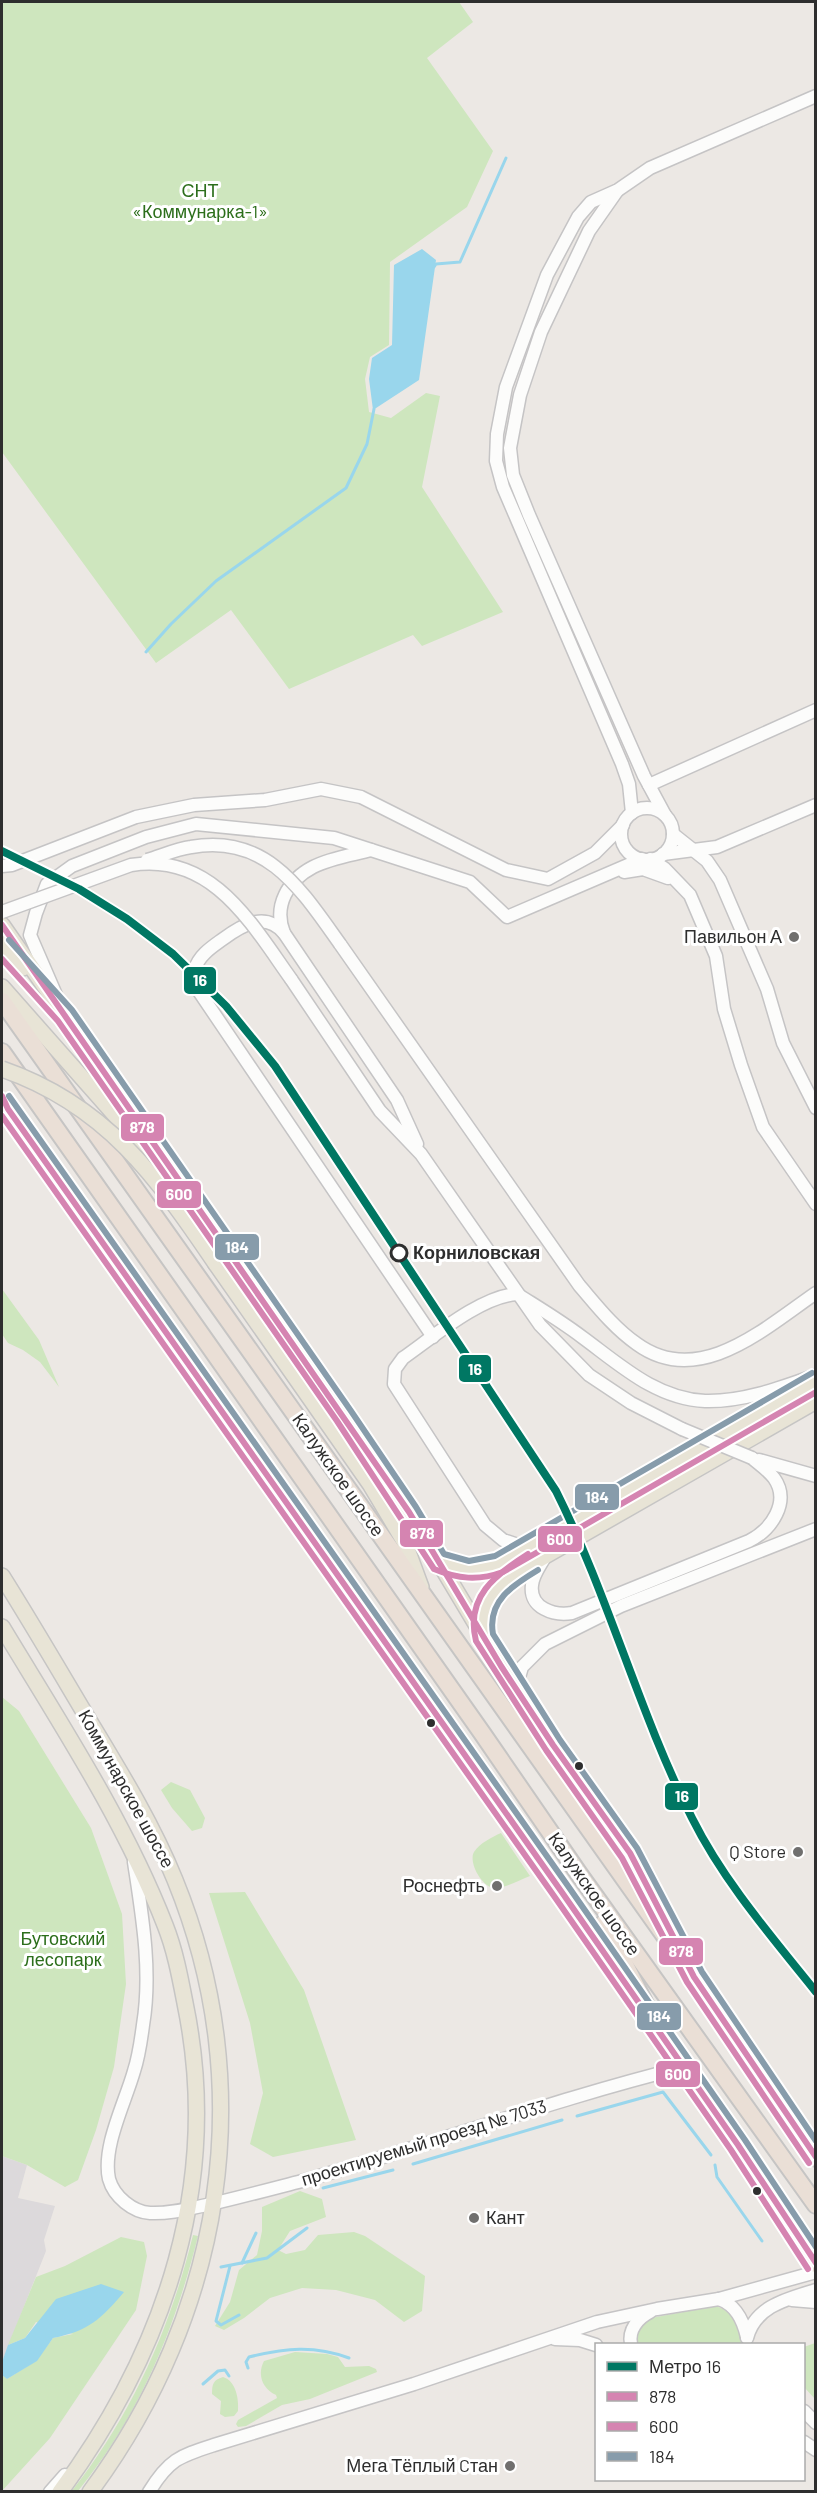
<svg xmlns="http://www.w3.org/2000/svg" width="817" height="2493" viewBox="0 0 817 2493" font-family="Barlow,sans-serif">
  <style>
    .industrial { fill: #dcd9db }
    .green { fill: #cee6be }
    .water { fill: #99d6ec }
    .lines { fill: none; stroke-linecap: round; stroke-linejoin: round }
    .stream { stroke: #99d6ec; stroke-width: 3 }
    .minor-casing { stroke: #c5c4c5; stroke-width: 15 }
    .major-casing { stroke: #c6c5c4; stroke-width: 18 }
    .highway-casing { stroke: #c6c5c4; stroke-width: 20 }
    .minor { stroke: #fcfcfb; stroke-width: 12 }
    .major { stroke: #e8e4d6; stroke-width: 15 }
    .highway { stroke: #eadfd6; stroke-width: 16 }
    .minor-bridge-casing { stroke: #c5c4c5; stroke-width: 15; stroke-linecap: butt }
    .major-bridge-casing { stroke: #c6c5c4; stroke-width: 18; stroke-linecap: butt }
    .minor-bridge { stroke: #fcfcfb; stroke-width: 12 }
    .major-bridge { stroke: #e8e4d6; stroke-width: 15 }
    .bus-1-casing { stroke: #fff; stroke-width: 10 }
    .bus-2-casing { stroke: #fff; stroke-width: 10 }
    .bus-3-casing { stroke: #fff; stroke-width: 10 }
    .bus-1 { stroke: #d584b1; stroke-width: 6 }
    .bus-2 { stroke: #d584b1; stroke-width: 6 }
    .bus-3 { stroke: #879cab; stroke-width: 6 }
    .metro-1-casing { stroke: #fff; stroke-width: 12 }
    .metro-1 { stroke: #007763; stroke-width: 8 }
    .poi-dot { fill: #706f6e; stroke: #fff; stroke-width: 2 }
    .stop-dot { fill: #fff; stroke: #2e2e2e; stroke-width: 3 }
    .bus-dot { fill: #2e2e2e; stroke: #fff; stroke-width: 2 }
    .labels { text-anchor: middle; stroke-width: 6; stroke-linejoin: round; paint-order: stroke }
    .park-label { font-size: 18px; fill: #2c6e1b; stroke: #fff }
    .poi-label { font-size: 18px; fill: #2e2e2e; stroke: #fff; text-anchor: end }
    .stop-label { font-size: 18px; font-weight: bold; fill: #2e2e2e; stroke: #fff; text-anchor: start }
    .street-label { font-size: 18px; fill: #2e2e2e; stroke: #fff }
    .line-badge { stroke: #fff; stroke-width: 2 }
    .badge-label { font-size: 16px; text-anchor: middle; font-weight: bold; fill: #fff }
  </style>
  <rect width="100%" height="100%" fill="#ece8e4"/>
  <path class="industrial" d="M 2,2156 L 27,2165 L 18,2198 L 55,2206 L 44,2240 L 46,2251 L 2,2362 Z"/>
  <g class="green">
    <path d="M 2,2 L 459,2 L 473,22 L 427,58 L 493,151 L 467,207 L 390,262 L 389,345 L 370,357 L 365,379 L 369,412 L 391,418 L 426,393 L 440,396 L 422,487 L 503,612 L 422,646 L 413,635 L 289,689 L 231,610 L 156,663 L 2,452 Z"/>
    <path d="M 2,1289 L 39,1340 L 59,1387 L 40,1362 L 23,1350 L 8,1343 L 2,1334 Z"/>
    <path d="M 2,1697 L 19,1711 L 91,1828 L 122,1914 L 126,1984 L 114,2067 L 96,2130 L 78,2180 L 65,2187 L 27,2165 L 2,2156 Z"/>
    <path d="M 171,1782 L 190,1790 L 205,1818 L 202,1828 L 192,1831 L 172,1808 L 161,1790 Z"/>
    <path d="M 501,1833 L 530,1876 C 520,1880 505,1888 495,1888 C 482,1888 468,1862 474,1852 C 480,1843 492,1837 501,1833 Z"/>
    <path d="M 245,1892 L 304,1990 L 356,2140 L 273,2157 L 250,2144 L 263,2093 L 250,2023 L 209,1893 Z"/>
    <path d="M 300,2191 L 322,2199 L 326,2217 L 290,2231 L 278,2250 L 286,2254 L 305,2250 L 318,2235 L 354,2232 L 365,2236 L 425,2276 L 422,2311 L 404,2322 L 375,2300 L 336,2290 L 302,2288 L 270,2298 L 244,2318 L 224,2330 L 215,2326 L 230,2302 L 239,2270 L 257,2255 L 262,2231 L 262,2207 Z"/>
    <path d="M 193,2235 L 198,2236 C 175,2329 139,2416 78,2491 L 71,2492 C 132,2415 170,2329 193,2235 Z"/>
    <path d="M 121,2237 L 144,2242 L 147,2256 L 136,2310 L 50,2438 L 2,2491 L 2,2375 L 7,2379 L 36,2361 L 53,2338 L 73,2334 L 36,2322 L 25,2338 L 8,2345 L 36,2277 L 65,2266 Z"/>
    <path d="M 715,2306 C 732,2310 741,2327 741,2344 L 635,2344 L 639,2325 L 651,2318 Z"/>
    <path d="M 815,2343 L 816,2343 L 815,2399 L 804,2387 L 804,2347 Z"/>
    <path d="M 295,2352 L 327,2354 L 338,2357 L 345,2367 L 369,2366 L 376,2369 L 377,2372 L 310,2399 L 282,2405 L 246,2426 L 238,2427 L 236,2424 L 238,2420 L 277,2398 L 276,2395 C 262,2389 257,2374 264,2361 Z"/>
    <path d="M 223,2377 C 236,2381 239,2399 238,2411 L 234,2416 L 225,2417 L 220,2414 L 221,2401 L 212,2394 C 212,2384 213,2380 223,2377 Z"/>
  </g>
  <g class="water">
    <path d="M 422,249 L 436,260 L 419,380 L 373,410 L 369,379 L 372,358 L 392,345 L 394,265 Z"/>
    <path d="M 101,2284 L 124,2292 C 101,2319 89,2331 53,2338 L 37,2361 L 7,2379 L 2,2375 L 2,2362 L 8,2345 L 25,2338 L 56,2299 Z"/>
  </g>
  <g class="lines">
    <g class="stream">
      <path d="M 434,267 L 436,264 L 460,262 L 506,158"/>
      <path d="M 146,652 L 171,624 L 216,581 L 346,488 L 367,444 L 374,409"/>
      <path d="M 577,2116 L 663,2092 L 711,2155"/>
      <path d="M 413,2164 L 562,2120"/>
      <path d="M 715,2165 L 717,2177 L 762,2241"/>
      <path d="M 323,2188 L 393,2170"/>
      <path d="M 242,2263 L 256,2233"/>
      <path d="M 230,2266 L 216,2321 L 221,2325 L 239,2315"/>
      <path d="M 221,2267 L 267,2258 L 307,2228"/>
      <path d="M 248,2368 L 246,2362 L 249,2357 C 286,2348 314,2345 349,2358"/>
      <path d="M 203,2384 L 218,2371 L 225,2370 L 229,2376"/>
    </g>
    <defs>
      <g id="minor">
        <path d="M 617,191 L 589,231 L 541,332 L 520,395 L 510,448 L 513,475 L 529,515 L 644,776 L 665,815"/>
        <path d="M 649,785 L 816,710"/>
        <circle cx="647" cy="834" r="26"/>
        <path d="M 632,813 L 629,784 L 622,764 L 503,487 L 496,461 L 497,434 L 506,387 L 547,275 L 578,217 L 591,202 L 618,190 L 650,168 L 816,96"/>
        <path d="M 673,834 L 707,861 L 720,880 L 767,989 L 783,1043 L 816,1108"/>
        <path d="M 371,850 C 352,855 330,858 313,867 C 288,880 273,906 284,933 L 397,1100 L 417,1144"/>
        <path d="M 663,854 L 717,847 L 816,805"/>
        <path d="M 650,859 L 664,868 L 690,895 L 716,956 L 724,1009 L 741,1065 L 763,1127 L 816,1204"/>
        <path d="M 2,866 L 12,865 L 136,817 L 194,805 L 265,800 L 321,789 L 361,797 L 506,870 L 548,879 L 595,853 L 623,825"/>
        <path d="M 624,872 L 643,869 L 668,878"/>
        <path d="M 284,933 C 265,911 242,925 223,939 C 212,947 199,955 195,969 C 193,976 194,981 196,987 L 433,1337"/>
        <path d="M 340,944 L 579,1285 C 597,1306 614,1328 637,1344 C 699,1389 765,1328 816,1293"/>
        <path d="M 291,979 L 380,1111 L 421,1154 L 540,1325 L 589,1375 L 631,1403 L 682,1429"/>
        <path d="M 56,995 L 30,935 L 36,913 L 47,884 L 72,866 L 146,837 L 196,824 L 334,838 L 470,882 L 507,917 L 642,859"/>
        <path d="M 759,1460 L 816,1476"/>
        <path d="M 527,1548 L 503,1540 L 485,1525 L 394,1384 L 395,1369 L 403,1358 C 433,1337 481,1296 517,1294 C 539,1308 561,1321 582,1337 C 619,1364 656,1399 705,1401 C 743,1402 780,1388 816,1375"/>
        <path d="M 546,1555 C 541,1565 533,1574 532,1585 C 529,1608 554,1616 572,1613 L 749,1541 C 771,1530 791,1502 774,1478 C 768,1470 759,1464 752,1458"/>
        <path d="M 520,1693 L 518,1681 L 522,1667 L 545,1644 L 621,1606 L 816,1529"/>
        <path d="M 134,1862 C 142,1915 152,1971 143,2025 C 141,2040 139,2056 134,2071 C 125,2103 102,2147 109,2179 C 114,2197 133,2212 150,2213 C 171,2214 191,2208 211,2204 C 241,2197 271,2189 302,2181 C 430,2145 555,2099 684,2067"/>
        <path d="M 719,2299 C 736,2305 743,2320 747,2337"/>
        <path d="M 792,2300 L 816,2302"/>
        <path d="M 747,2338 C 755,2306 787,2299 816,2290"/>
        <path d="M 555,2339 L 580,2340 L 596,2345"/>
        <path d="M 631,2344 C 628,2330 638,2318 650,2312"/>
        <path d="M 804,2411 L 816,2423"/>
        <path d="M 804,2442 L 816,2450"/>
        <path d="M 50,2492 L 65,2475"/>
        <path d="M 149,2492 C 169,2459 180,2456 214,2445 L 414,2384 L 597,2322 L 657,2309 L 719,2299 L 816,2272"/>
      </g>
      <g id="major">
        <path d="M 2,925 L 344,1416 L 409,1512 L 501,1666 L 553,1745 L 630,1853 L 680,1948"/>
        <path d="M 2,946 L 23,968"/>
        <path d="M 2,987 L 161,1167"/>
        <path d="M 2,1101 L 634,1995"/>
        <path d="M 216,1264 L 370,1484 L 404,1541 L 421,1587"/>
        <path d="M 438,1561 C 459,1571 478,1573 499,1564 L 816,1381"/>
        <path d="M 2,1576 C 31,1622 59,1670 87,1717 C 119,1770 152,1823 175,1880 C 260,2088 223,2313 90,2492"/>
        <path d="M 2,1627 C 60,1723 124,1820 165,1925 C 175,1950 180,1977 185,2003 C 222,2181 166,2349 60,2492"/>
        <path d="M 483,1634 C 477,1611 492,1588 510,1576 L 816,1401"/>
      </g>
      <g id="highway">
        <path d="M 2,1001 L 694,1977 L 816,2158"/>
        <path d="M 2,1052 L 482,1733 L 579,1874 L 816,2205"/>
        <path d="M 604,1923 L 658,2030 L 738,2145 L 816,2264"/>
      </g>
    </defs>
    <use href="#minor" class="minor-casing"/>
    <use href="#major" class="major-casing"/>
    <use href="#highway" class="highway-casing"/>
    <use href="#minor" class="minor"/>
    <use href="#major" class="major"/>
    <use href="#highway" class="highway"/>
    <defs>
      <g id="minor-bridge">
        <path d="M 147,860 C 161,856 176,849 191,847 C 267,833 302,891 340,944"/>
        <path d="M 2,912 L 131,865 C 212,852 251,923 291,979"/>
        <path d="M 682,1429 L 752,1458"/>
      </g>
      <path id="major-bridge" d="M 2,1069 C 106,1105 157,1177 216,1264"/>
    </defs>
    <use href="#minor-bridge" class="minor-bridge-casing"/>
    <use href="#major-bridge" class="major-bridge-casing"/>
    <use href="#minor-bridge" class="minor-bridge"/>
    <use href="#major-bridge" class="major-bridge"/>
    <defs>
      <g id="bus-1">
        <path d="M 2,925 L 409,1512 L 501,1666 L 553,1745 L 630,1853 L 694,1977 L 816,2157"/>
        <path d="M 2,1096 L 8,1109 L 561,1891 L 738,2145 L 816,2263"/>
      </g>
      <g id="bus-2">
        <path d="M 2,959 L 58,1021 L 337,1421 L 434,1569 C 458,1579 478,1581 503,1572 L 816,1392"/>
        <path d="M 2,1116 L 554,1896 L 731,2150 L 808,2269"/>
        <path d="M 528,1554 C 495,1575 465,1597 476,1641 L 546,1750 L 622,1858 L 687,1982 L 809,2163"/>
      </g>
      <g id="bus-3">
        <path d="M 9,940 L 72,1010 L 351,1411 L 416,1507 L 444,1554 L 469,1561 L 495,1556 L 812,1373"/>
        <path d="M 9,1096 L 568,1886 L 745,2140 L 816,2247"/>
        <path d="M 538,1570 C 513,1585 487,1601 493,1634 L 560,1740 L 637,1848 L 702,1972 L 816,2141"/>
      </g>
    </defs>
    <use href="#bus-1" class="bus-1-casing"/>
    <use href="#bus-2" class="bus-2-casing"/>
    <use href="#bus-3" class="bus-3-casing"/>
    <use href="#bus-1" class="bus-1"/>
    <use href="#bus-2" class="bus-2"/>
    <use href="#bus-3" class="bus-3"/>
    <defs>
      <path id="metro-1" d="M 2,851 L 79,889 L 127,919 L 173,954 L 226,1006 L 275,1066 L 556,1491 C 609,1597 639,1713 692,1818 C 724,1882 772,1937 816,1992"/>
    </defs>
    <use href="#metro-1" class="metro-1-casing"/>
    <use href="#metro-1" class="metro-1"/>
  </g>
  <g class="poi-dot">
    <circle cx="794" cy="937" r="6"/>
    <circle cx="798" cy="1852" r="6"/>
    <circle cx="497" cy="1886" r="6"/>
    <circle cx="474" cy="2218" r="6"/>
    <circle cx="510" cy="2466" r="6"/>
  </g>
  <circle class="stop-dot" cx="399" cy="1253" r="8"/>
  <g class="bus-dot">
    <circle cx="431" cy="1723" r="5"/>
    <circle cx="579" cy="1766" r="5"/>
    <circle cx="757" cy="2191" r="5"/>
  </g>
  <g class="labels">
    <g class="park-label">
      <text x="200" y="197">СНТ<tspan x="200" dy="21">«Коммунарка-1»</tspan></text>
      <text x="63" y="1945">Бутовский<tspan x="63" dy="21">лесопарк</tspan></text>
    </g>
    <g class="poi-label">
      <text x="782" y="943">Павильон А</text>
      <text x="786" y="1858">Q Store</text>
      <text x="485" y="1892">Роснефть</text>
      <text x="486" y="2224" text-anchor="start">Кант</text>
      <text x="498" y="2472">Мега Тёплый Cтан</text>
    </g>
    <g class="stop-label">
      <text x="413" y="1259">Корниловская</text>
    </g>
    <g class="street-label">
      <text transform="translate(338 1475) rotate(55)" y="6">Калужское шоссе</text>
      <text transform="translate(126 1789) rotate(61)" y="6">Коммунарское шоссе</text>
      <text transform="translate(594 1894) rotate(55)" y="6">Калужское шоссе</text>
      <text transform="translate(424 2143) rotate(-17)" y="6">проектируемый проезд № 7033</text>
    </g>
  </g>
  <g class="line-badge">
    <rect x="183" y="966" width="34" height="29" rx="6" fill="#007763"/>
    <rect x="120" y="1113" width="45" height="29" rx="6" fill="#d584b1"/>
    <rect x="156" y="1180" width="46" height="29" rx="6" fill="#d584b1"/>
    <rect x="214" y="1233" width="46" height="28" rx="6" fill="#879cab"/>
    <rect x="458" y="1354" width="34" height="29" rx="6" fill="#007763"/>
    <rect x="574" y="1483" width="46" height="28" rx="6" fill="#879cab"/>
    <rect x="399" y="1519" width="45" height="29" rx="6" fill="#d584b1"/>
    <rect x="537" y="1525" width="46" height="28" rx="6" fill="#d584b1"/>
    <rect x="664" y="1782" width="35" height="29" rx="6" fill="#007763"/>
    <rect x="658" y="1937" width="46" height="29" rx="6" fill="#d584b1"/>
    <rect x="636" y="2002" width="46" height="29" rx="6" fill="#879cab"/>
    <rect x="655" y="2060" width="46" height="28" rx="6" fill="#d584b1"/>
  </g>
  <g class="badge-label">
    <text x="200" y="986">16</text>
    <text x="142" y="1133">878</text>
    <text x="179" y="1200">600</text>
    <text x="237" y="1253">184</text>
    <text x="475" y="1375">16</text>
    <text x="597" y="1503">184</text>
    <text x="422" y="1539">878</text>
    <text x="560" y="1545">600</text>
    <text x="682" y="1802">16</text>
    <text x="681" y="1957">878</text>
    <text x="659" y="2022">184</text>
    <text x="678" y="2080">600</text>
  </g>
  <rect width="817" height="2493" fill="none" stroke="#2e2e2e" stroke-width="6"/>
  <rect x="595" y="2343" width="210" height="138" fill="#ffffff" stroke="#ababab" stroke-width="1.5"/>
  <rect x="607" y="2362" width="30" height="9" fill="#007763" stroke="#ababab" stroke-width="1.5"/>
  <text x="649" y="2373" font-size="18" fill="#2e2e2e">Метро 16</text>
  <rect x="607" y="2392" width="30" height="9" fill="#d584b1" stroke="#ababab" stroke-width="1.5"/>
  <text x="649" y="2403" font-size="18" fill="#2e2e2e">878</text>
  <rect x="607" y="2422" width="30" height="9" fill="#d584b1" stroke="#ababab" stroke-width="1.5"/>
  <text x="649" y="2433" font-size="18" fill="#2e2e2e">600</text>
  <rect x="607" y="2452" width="30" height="9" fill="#879cab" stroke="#ababab" stroke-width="1.5"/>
  <text x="649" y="2463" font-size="18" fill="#2e2e2e">184</text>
</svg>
